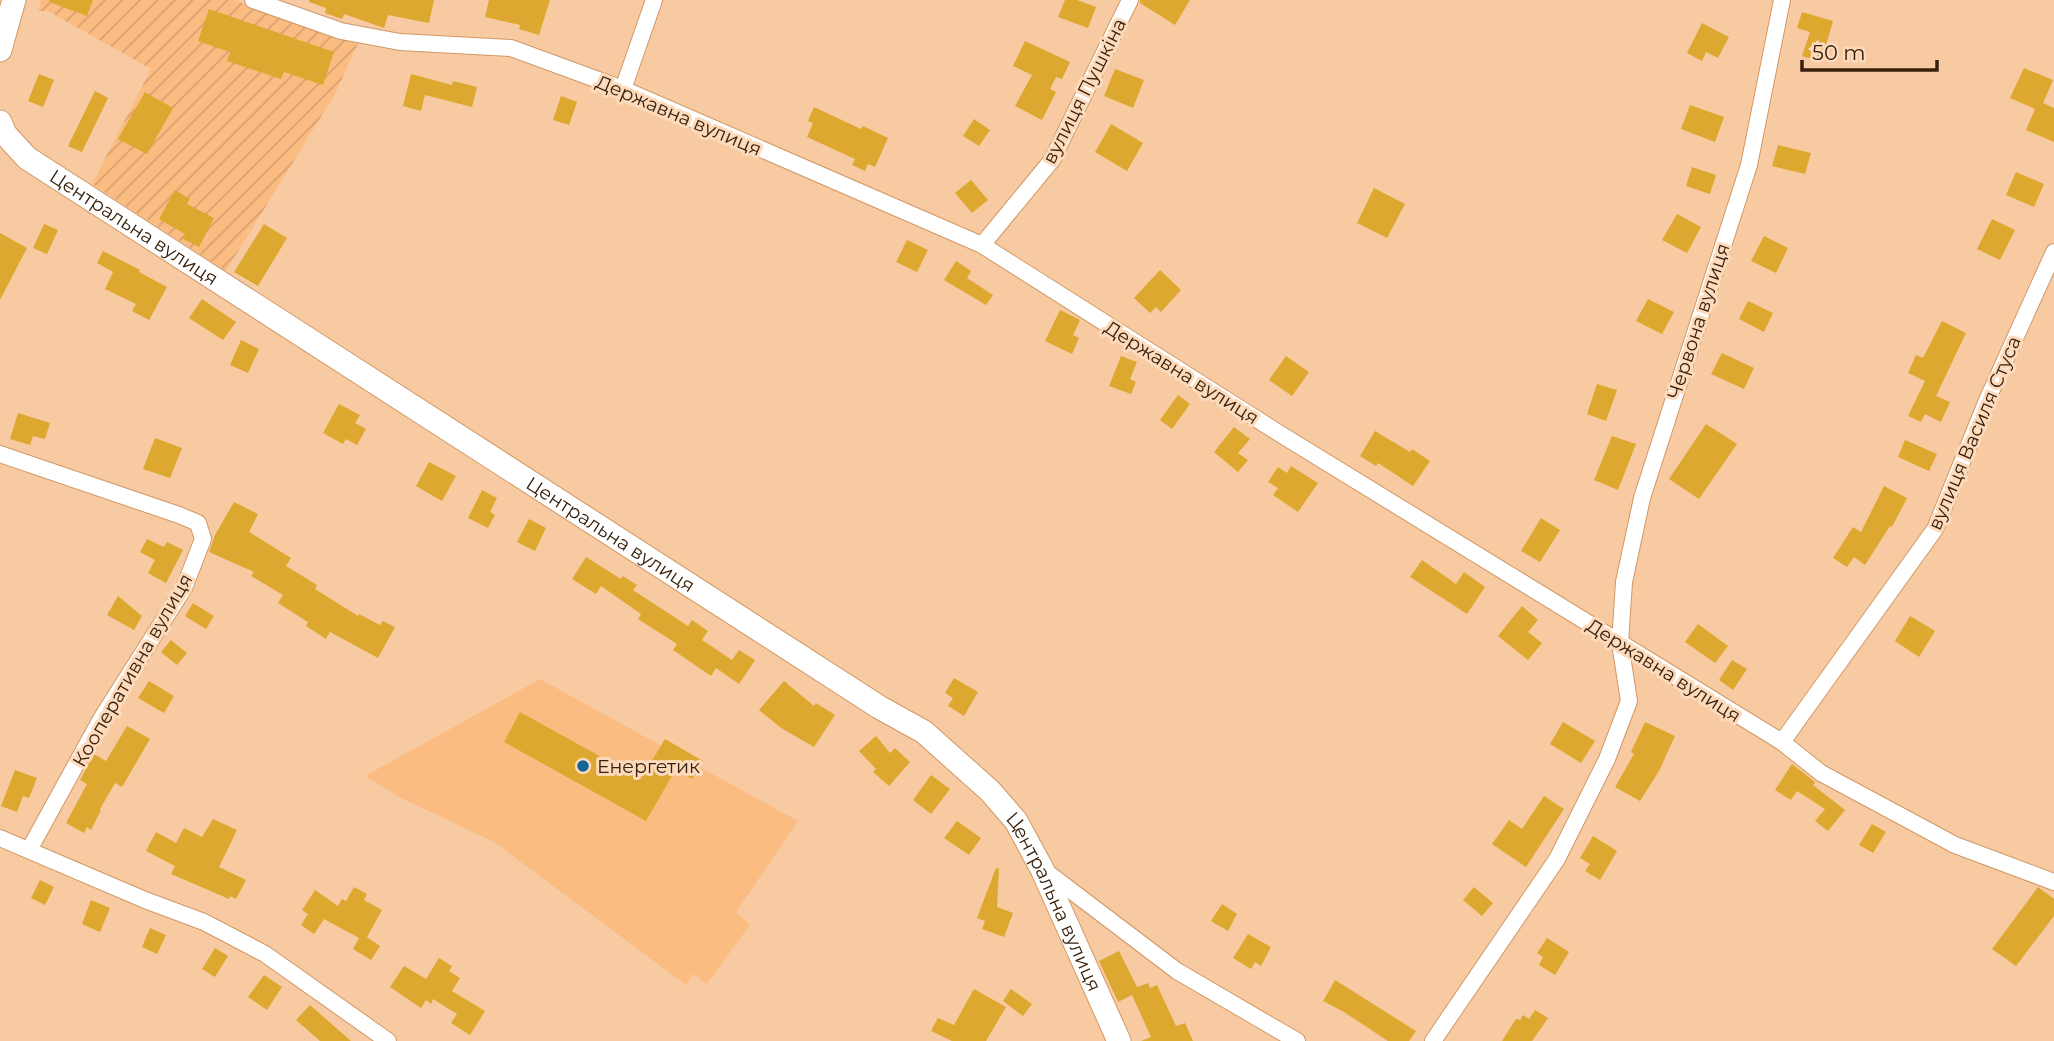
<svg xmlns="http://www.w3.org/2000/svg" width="2054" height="1041" viewBox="0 0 2054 1041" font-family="Montserrat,sans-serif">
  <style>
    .built { fill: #fbbc82 }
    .industrial { fill: url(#industrial-furrows) }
    .building { fill: #dda82f }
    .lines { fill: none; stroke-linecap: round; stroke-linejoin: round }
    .street-casing { stroke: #d09866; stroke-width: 18 }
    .secondary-casing { stroke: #d09866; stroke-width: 25 }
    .street { stroke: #fff; stroke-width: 16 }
    .secondary { stroke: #fff; stroke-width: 23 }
    .poi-dot { fill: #156497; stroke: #fddabb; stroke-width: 2.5 }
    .labels { text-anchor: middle; stroke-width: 6; stroke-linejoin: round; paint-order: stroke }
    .street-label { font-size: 19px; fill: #37210c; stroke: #fddabb }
    .poi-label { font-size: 19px; fill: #37210c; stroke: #fddabb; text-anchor: start }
  </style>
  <defs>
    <pattern id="industrial-furrows" width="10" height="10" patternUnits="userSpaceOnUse" patternTransform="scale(1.75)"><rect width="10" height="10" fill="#fbbc82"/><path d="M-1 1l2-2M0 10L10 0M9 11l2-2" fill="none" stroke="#d8a16f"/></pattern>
  </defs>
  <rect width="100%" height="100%" fill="#f8caa1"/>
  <path class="built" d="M 540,679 L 798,821 L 736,912 L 750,925 L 707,984 L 693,974 L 686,985 L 494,842 L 399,797 L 365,776 Z"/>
  <path class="industrial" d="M 41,0 L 233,0 L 359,41 L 335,94 L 226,271 L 92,184 L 151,69 L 48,11 L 38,11 Z"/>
  <g class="building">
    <path d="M 49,0 L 93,0 L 87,16 L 49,2 Z"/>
    <path d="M 309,0 L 434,0 L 429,23 L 388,15 L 384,28 L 344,14 L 342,19 L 325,13 L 326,8 L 309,2 Z"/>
    <path d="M 489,0 L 550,0 L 539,35 L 519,29 L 520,25 L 485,17 Z"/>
    <path d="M 1065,0 L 1077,0 L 1096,7 L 1088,28 L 1058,17 Z"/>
    <path d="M 1140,0 L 1190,0 L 1175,25 L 1140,3 Z"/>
    <path d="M 209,9 L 334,52 L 323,85 L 284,72 L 281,79 L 227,61 L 230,52 L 198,41 Z"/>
    <path d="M 1802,12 L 1833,21 L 1821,62 L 1802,56 L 1810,32 L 1797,28 Z"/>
    <path d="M 1702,23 L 1729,37 L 1718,58 L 1706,52 L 1702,61 L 1687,53 Z"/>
    <path d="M 1025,41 L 1070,62 L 1062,79 L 1056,77 L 1050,89 L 1056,92 L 1042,120 L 1015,106 L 1032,75 L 1013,66 Z"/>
    <path d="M 2024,68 L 2053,80 L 2043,103 L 2054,108 L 2054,142 L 2026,130 L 2035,109 L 2010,98 Z"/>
    <path d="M 1115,69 L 1144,80 L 1133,108 L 1104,96 Z"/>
    <path d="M 39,74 L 54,80 L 43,107 L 28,101 Z"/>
    <path d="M 411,74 L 452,85 L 453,81 L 477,87 L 472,107 L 425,95 L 421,111 L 403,106 Z"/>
    <path d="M 95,91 L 108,98 L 82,152 L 68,146 Z"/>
    <path d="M 145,92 L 173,108 L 147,154 L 118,139 Z"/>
    <path d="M 561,96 L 577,102 L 569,125 L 553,120 Z"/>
    <path d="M 1690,105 L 1724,117 L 1715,142 L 1681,129 Z"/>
    <path d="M 814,107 L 861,129 L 863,126 L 888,138 L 875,167 L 868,164 L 865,171 L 852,165 L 855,159 L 807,137 L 813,123 L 808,121 Z"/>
    <path d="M 974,119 L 990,130 L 979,146 L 963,136 Z"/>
    <path d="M 1111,124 L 1143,143 L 1127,171 L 1095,152 Z"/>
    <path d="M 1778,145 L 1811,153 L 1805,174 L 1772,166 Z"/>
    <path d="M 1692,167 L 1716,175 L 1710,194 L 1686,186 Z"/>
    <path d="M 2016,172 L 2044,184 L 2034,207 L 2006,195 Z"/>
    <path d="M 971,180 L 988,200 L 972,213 L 955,193 Z"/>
    <path d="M 1374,188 L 1405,204 L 1387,238 L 1357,223 Z"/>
    <path d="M 175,190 L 190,199 L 187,204 L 214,218 L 199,247 L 182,238 L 185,234 L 159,219 Z"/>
    <path d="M 1677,214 L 1701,227 L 1687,253 L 1662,240 Z"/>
    <path d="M 1992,219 L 2015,230 L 2000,260 L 1977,249 Z"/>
    <path d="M 44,224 L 58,230 L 47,254 L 33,248 Z"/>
    <path d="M 264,224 L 287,238 L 258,286 L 234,272 Z"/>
    <path d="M 0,233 L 27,248 L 0,300 Z"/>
    <path d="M 1764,236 L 1788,248 L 1776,273 L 1751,261 Z"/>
    <path d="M 907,240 L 928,250 L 917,272 L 896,262 Z"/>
    <path d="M 103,251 L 140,270 L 139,272 L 167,287 L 149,320 L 132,311 L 136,304 L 105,289 L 113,272 L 97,263 Z"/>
    <path d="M 956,261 L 971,271 L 967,278 L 993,295 L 986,305 L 944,280 Z"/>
    <path d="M 1160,270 L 1181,290 L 1161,312 L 1156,307 L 1150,313 L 1134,298 Z"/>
    <path d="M 202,299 L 236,322 L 223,340 L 189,318 Z"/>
    <path d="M 1648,299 L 1674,312 L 1662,334 L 1636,321 Z"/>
    <path d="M 1748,301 L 1773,313 L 1764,332 L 1739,319 Z"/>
    <path d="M 1060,310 L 1080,320 L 1073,335 L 1079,338 L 1072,354 L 1045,341 Z"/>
    <path d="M 1942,321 L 1966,333 L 1936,396 L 1950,402 L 1941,422 L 1925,414 L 1921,422 L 1908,416 L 1925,381 L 1908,373 L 1916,355 L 1923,358 Z"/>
    <path d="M 241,340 L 259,349 L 248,373 L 230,365 Z"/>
    <path d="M 1722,353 L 1754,368 L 1744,389 L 1711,374 Z"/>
    <path d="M 1121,356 L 1137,362 L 1130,379 L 1136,382 L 1131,394 L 1109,386 Z"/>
    <path d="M 1286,356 L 1309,372 L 1292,396 L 1269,380 Z"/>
    <path d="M 1597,384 L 1617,390 L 1606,421 L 1587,414 Z"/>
    <path d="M 1178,395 L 1190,404 L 1172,429 L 1160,420 Z"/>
    <path d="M 339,404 L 360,415 L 355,423 L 366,429 L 357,445 L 346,439 L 343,444 L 323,433 Z"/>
    <path d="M 18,413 L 50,423 L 45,439 L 33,436 L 30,445 L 10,439 Z"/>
    <path d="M 1706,424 L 1737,444 L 1699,499 L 1669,479 Z"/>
    <path d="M 1234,427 L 1250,439 L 1238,453 L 1248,460 L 1238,472 L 1214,452 Z"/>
    <path d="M 1375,431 L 1410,452 L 1412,449 L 1430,461 L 1413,486 L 1378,463 L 1376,466 L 1360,456 Z"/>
    <path d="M 1612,436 L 1636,444 L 1618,490 L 1594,480 Z"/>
    <path d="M 155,438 L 182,448 L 170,478 L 143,469 Z"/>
    <path d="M 1905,440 L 1937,454 L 1929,471 L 1898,457 Z"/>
    <path d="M 429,462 L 456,476 L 442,501 L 416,486 Z"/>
    <path d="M 1291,466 L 1318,483 L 1298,512 L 1273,495 L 1278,488 L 1268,482 L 1278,467 L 1287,473 Z"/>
    <path d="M 1884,486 L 1907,498 L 1892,527 L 1890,526 L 1865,565 L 1854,557 L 1847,567 L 1833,558 L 1853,527 L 1861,532 Z"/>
    <path d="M 482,490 L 497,498 L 490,512 L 495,515 L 488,528 L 468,518 Z"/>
    <path d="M 234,502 L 258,514 L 249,532 L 291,558 L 286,566 L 317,585 L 315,589 L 358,616 L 359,614 L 380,625 L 383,621 L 395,627 L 378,658 L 330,632 L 326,639 L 306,626 L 308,622 L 278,603 L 283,595 L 251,576 L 254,572 L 209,552 L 215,535 Z"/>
    <path d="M 1541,518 L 1560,530 L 1540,562 L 1521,551 Z"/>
    <path d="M 529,519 L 546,528 L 535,551 L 517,542 Z"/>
    <path d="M 147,539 L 164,547 L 167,542 L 183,550 L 166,583 L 148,573 L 155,560 L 140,552 Z"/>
    <path d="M 586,557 L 621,579 L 623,576 L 637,585 L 633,590 L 688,626 L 692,620 L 708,631 L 702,640 L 732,660 L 739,650 L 755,660 L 739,684 L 716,668 L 711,676 L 673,650 L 677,644 L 638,619 L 641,614 L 601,586 L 596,594 L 572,579 Z"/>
    <path d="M 1422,560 L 1456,584 L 1464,572 L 1485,587 L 1467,614 L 1410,577 Z"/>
    <path d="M 118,596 L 142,616 L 134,630 L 107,615 Z"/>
    <path d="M 193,603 L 214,616 L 206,629 L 185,616 Z"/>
    <path d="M 1522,606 L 1538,620 L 1528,632 L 1542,643 L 1528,660 L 1498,636 Z"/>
    <path d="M 1910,616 L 1935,631 L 1919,657 L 1895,641 Z"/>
    <path d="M 1698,624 L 1728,646 L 1715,663 L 1685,642 Z"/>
    <path d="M 171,640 L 187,653 L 177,665 L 161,652 Z"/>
    <path d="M 1732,660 L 1747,669 L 1733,690 L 1719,680 Z"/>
    <path d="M 954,678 L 978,692 L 964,716 L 948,706 L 953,698 L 945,693 Z"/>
    <path d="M 149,681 L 174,696 L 164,713 L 138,698 Z"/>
    <path d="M 784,681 L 814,706 L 816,703 L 835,715 L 814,747 L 781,728 L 759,710 Z"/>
    <path d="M 520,712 L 641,779 L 665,739 L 703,761 L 692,779 L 676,769 L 646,821 L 504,742 Z"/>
    <path d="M 1563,722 L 1595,741 L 1581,763 L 1550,744 Z"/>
    <path d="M 1645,722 L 1675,736 L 1659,771 L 1640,801 L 1615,787 L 1634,754 L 1631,752 Z"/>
    <path d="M 127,726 L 150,739 L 122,787 L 115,783 L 100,809 L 101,810 L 91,830 L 87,827 L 84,833 L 66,823 L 87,784 L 80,780 L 94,754 L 106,761 Z"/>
    <path d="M 876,736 L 890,753 L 895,748 L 910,762 L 889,786 L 873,772 L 876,769 L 859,751 Z"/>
    <path d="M 1792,764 L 1815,782 L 1813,785 L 1845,810 L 1828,831 L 1815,821 L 1825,809 L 1797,791 L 1791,800 L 1775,790 Z"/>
    <path d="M 15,770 L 37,778 L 29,798 L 23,796 L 17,812 L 1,806 Z"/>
    <path d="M 931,775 L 950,789 L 931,814 L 913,800 Z"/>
    <path d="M 1544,796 L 1564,809 L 1526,867 L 1492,844 L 1509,820 L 1522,829 Z"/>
    <path d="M 213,819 L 237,830 L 219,867 L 246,880 L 236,899 L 230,896 L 229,899 L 171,874 L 175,866 L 146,851 L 156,832 L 176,843 L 184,828 L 202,837 Z"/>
    <path d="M 957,821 L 981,838 L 969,855 L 944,838 Z"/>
    <path d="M 1872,824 L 1886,832 L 1873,853 L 1859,845 Z"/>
    <path d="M 1593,836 L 1617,851 L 1600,880 L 1585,871 L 1590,864 L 1580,858 Z"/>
    <path d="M 996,868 L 999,869 L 997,907 L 1013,913 L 1004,937 L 982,929 L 985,921 L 977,918 Z"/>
    <path d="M 40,880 L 54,887 L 45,905 L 31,898 Z"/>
    <path d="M 354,887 L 367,894 L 364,900 L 382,910 L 367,937 L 380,946 L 371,960 L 353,949 L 359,938 L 324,919 L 314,934 L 301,925 L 308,914 L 302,910 L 315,890 L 338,906 L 342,899 L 346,901 Z"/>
    <path d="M 1474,887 L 1493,903 L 1482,916 L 1463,900 Z"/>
    <path d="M 2038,887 L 2054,899 L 2054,916 L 2016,966 L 1992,949 Z"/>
    <path d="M 91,900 L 110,908 L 100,932 L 82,924 Z"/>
    <path d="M 1222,904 L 1237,914 L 1228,931 L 1211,921 Z"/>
    <path d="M 150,928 L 166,935 L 157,954 L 142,947 Z"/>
    <path d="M 1248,934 L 1271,947 L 1261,966 L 1255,962 L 1251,969 L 1233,958 Z"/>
    <path d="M 1547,938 L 1569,952 L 1555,975 L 1539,965 L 1543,957 L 1537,953 Z"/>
    <path d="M 215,948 L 228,956 L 215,977 L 202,969 Z"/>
    <path d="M 1119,951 L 1137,987 L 1148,983 L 1150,988 L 1157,985 L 1176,1026 L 1185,1023 L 1193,1041 L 1141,1041 L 1151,1037 L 1132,995 L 1118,1002 L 1099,961 Z"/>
    <path d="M 439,958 L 452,966 L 449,971 L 460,978 L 452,991 L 485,1011 L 470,1035 L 451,1023 L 457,1014 L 433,999 L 431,1004 L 426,1000 L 421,1008 L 390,987 L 404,966 L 426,979 Z"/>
    <path d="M 264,975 L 282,987 L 267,1010 L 248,997 Z"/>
    <path d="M 1335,980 L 1416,1031 L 1409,1041 L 1388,1041 L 1344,1012 L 1323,1001 Z"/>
    <path d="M 974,989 L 1006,1007 L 986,1041 L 952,1041 L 931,1031 L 938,1018 L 954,1025 Z"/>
    <path d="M 1011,989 L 1032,1004 L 1023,1016 L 1003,1001 Z"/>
    <path d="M 310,1005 L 351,1041 L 320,1041 L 296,1020 Z"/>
    <path d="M 1535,1010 L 1548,1018 L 1532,1041 L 1502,1041 L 1516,1019 L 1520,1020 L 1523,1015 L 1529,1019 Z"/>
  </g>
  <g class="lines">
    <defs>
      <g id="street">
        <path d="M 253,0 L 341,31 L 400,42 L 511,48 L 623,89 L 982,245 L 1277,432 L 1782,742 L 1821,773 L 1955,845 L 2054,882"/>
        <path d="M 623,89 L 654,0"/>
        <path d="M 982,245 L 1052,160 L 1130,0"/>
        <path d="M 0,454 L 179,515 L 198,523 L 203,539 L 184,588 L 101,719 L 29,850"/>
        <path d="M 1782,742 L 1935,529 L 1988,398 L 2054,252"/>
        <path d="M 0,838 L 145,900 L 204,922 L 265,954 L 388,1041"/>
        <path d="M 1044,870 L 1177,971 L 1297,1041"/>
        <path d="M 1433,1041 L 1557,859 L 1607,759 L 1629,701 L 1620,643 L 1624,582 L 1642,498 L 1749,165 L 1782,0"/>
      </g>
      <g id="secondary">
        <path d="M 0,50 L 14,0"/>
        <path id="s1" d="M 0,122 L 5,134 L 27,158 L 879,707 L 924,732 L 990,791 L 1016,821 L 1042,869 L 1119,1041"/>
      </g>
    </defs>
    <use href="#street" class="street-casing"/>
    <use href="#secondary" class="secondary-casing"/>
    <use href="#street" class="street"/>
    <use href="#secondary" class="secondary"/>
  </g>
  <circle class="poi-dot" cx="583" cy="766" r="7"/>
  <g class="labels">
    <g class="street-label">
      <text transform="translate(1084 91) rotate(-63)" y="7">вулиця Пушкіна</text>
      <text transform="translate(679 115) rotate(23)" y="7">Державна вулиця</text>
      <text dy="7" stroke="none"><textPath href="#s1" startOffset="173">Центральна вулиця</textPath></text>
      <text transform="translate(1698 321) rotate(-72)" y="7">Червона вулиця</text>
      <text transform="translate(1182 372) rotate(32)" y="7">Державна вулиця</text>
      <text transform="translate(1974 433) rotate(-67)" y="7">вулиця Василя Стуса</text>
      <text dy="7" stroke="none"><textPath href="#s1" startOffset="740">Центральна вулиця</textPath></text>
      <text transform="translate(132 670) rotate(-60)" y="7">Кооперативна вулиця</text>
      <text transform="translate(1664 670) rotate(32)" y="7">Державна вулиця</text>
      <text dy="7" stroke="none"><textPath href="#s1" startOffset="1328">Центральна вулиця</textPath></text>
    </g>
    <g class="poi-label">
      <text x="597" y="773">Енергетик</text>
    </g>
  </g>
  <path d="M1802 60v10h135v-10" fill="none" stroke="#37210c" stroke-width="3.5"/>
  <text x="1812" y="60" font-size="21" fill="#37210c" stroke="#fddabb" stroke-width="5" paint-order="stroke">50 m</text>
</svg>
